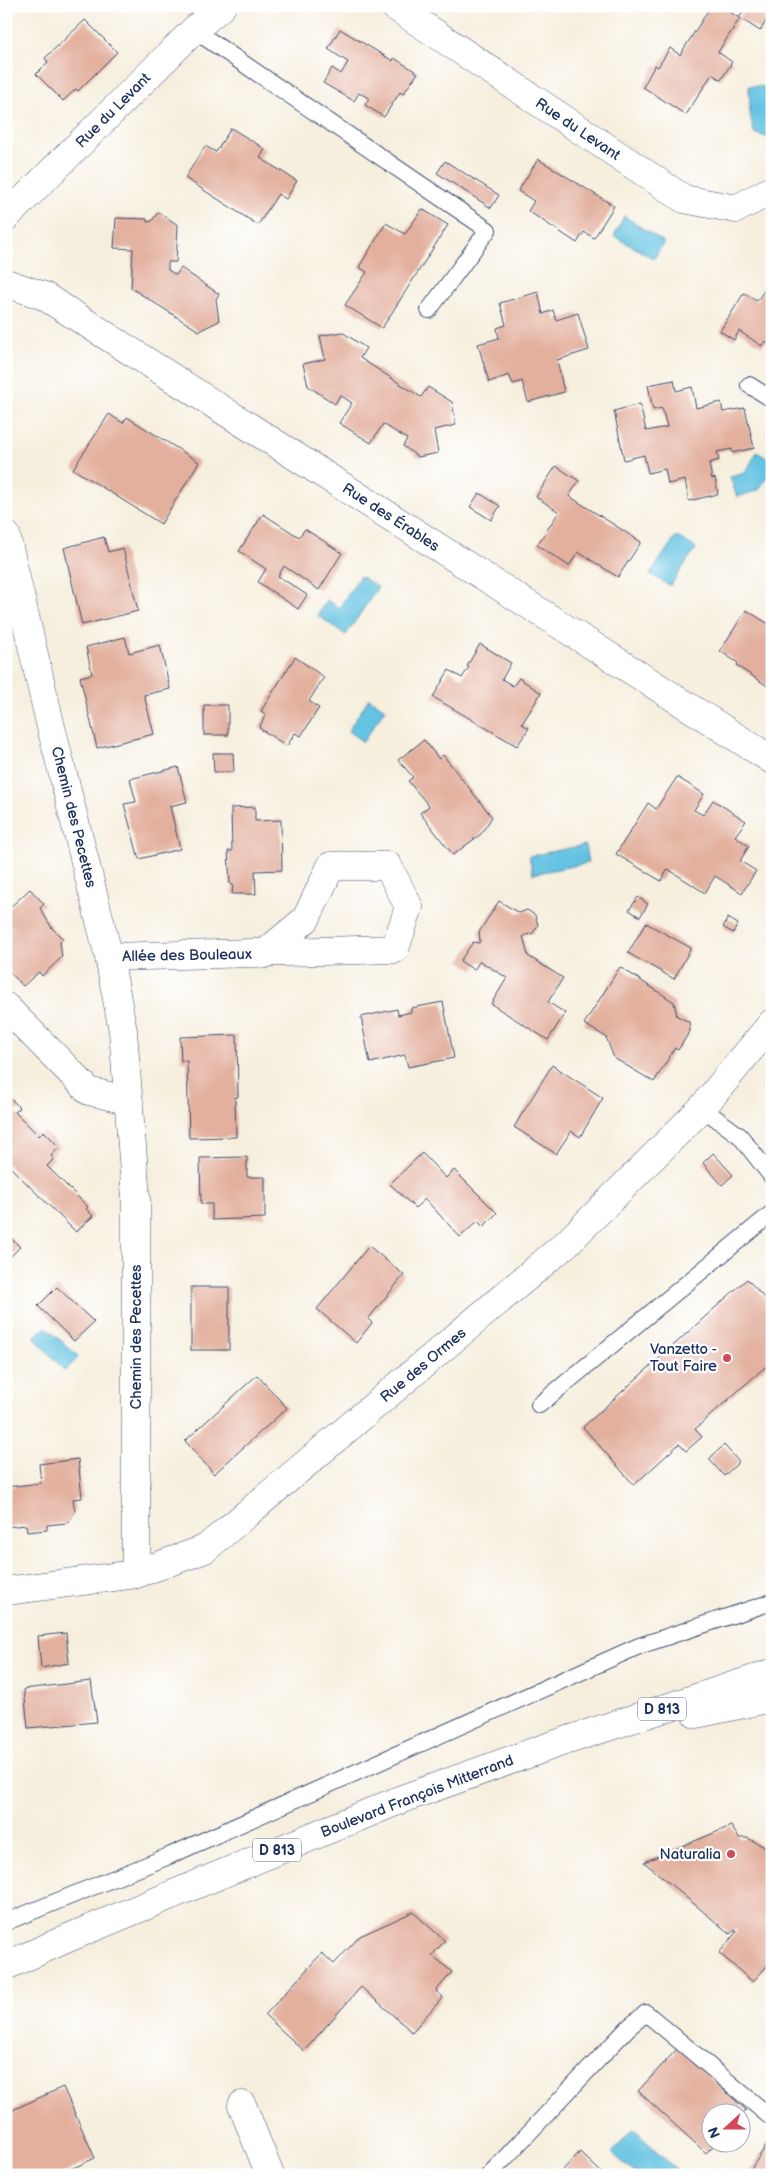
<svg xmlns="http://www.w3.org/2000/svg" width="778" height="2181" viewBox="0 0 778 2181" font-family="'Balsamiq Sans',sans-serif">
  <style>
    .water { fill: #64c3e2; stroke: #4079a0 }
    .building { fill: #e3b09e }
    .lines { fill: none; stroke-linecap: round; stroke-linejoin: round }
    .lane-casing { stroke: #3c4c71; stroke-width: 18 }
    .street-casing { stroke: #3c4c71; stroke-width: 29 }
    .primary-casing { stroke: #3c4c71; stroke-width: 29 }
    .lane { stroke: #fff; stroke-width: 16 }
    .street { stroke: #fff; stroke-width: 28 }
    .primary { stroke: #fff; stroke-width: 28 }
    .poi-dot { fill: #d1495b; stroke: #fff; stroke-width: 2 }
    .labels { text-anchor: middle; stroke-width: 4.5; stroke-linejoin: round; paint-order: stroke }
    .shield { fill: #fff; stroke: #5f6d8e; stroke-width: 1 }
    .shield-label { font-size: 14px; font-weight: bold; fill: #1b2f5e }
    .street-label { font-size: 15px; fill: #1b2f5e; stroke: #fff }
    .poi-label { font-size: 15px; fill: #1b2f5e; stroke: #fff; text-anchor: end }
  </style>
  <rect width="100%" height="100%" fill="#fff"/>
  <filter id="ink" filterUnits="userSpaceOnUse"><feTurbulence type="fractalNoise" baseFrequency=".02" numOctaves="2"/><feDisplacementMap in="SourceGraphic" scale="10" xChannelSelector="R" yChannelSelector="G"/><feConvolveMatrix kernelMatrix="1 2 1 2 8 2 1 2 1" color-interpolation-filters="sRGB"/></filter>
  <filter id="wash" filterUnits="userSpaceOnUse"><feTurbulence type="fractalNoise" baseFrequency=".0096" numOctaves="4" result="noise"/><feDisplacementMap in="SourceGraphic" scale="20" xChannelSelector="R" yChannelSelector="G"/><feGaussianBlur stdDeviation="1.12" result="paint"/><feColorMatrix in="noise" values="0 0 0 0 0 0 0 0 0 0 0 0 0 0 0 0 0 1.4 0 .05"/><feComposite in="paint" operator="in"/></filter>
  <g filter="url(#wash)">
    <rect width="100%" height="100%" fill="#f6efde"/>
    <g class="water">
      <path d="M 749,86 L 772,87 L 772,139 L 754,133 L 750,114 Z"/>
      <path d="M 624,216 L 664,242 L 654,259 L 614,236 Z"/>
      <path d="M 757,452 L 772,461 L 772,469 L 759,490 L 737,497 L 730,477 L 745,473 Z"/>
      <path d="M 676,536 L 696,548 L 670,586 L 650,574 Z"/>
      <path d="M 360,576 L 378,587 L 346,635 L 317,615 L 327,600 L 339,608 Z"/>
      <path d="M 369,698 L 385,709 L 363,742 L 348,731 Z"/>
      <path d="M 585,845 L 588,863 L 533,874 L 529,856 Z"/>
      <path d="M 46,1327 L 79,1357 L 65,1371 L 34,1337 Z"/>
      <path d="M 633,2129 L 677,2170 L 673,2175 L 637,2175 L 612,2153 Z"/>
    </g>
    <g id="blocks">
      <g class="building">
        <path d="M 711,6 L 721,6 L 739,18 L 747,6 L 772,6 L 772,12 L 760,31 L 740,18 L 718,52 L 732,62 L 721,80 L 712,74 L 686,115 L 643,87 L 655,65 L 658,67 L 670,48 L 680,55 Z"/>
        <path d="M 85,20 L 117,52 L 78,91 L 76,89 L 63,101 L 36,74 L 48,62 L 45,58 Z"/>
        <path d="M 340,29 L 393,61 L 394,58 L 418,73 L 403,94 L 400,92 L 384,117 L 365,105 L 369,98 L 359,93 L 354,101 L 323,83 L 332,68 L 341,74 L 348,62 L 328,49 Z"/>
        <path d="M 231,128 L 265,149 L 260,158 L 297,181 L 286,199 L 278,194 L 258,225 L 185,178 L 205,146 L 216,152 Z"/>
        <path d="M 538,159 L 614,206 L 594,238 L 584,232 L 577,243 L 528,211 L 534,201 L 518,191 Z"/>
        <path d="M 445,161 L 499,195 L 491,208 L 437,173 Z"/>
        <path d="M 422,209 L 448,225 L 382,328 L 345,305 L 367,272 L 359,267 L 386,223 L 405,234 Z"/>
        <path d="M 158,212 L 178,225 L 176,262 L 168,262 L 168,270 L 176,275 L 181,268 L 219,294 L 216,299 L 219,321 L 199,331 L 131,288 L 133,249 L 114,248 L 116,218 L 147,219 L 147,222 L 152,221 Z"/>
        <path d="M 772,279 L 772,346 L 765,341 L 762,346 L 739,331 L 734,340 L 720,331 L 744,293 L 757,301 Z"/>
        <path d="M 538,292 L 543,314 L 553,310 L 556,320 L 578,313 L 589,350 L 557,360 L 564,392 L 528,402 L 522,381 L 513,384 L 509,375 L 489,382 L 478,344 L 499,338 L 497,328 L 506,325 L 500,303 Z"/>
        <path d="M 342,332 L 366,348 L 360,358 L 421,397 L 428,387 L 452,402 L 456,425 L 434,430 L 438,453 L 418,457 L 403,446 L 407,439 L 383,424 L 371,443 L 339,423 L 352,403 L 340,395 L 335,404 L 308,386 L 303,364 L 325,359 L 320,336 Z"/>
        <path d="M 674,380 L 676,391 L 692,387 L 696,408 L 721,402 L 723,412 L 745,408 L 754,448 L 732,453 L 732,449 L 717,452 L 719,460 L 709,463 L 712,479 L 715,478 L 718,494 L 689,501 L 685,480 L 668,484 L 665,469 L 648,473 L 644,455 L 624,460 L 614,411 L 640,404 L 646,431 L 667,427 L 662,408 L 653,410 L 648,385 Z"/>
        <path d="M 109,414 L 123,423 L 127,417 L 199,462 L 161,524 L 73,469 Z"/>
        <path d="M 556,466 L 579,481 L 569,496 L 641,542 L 618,577 L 578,552 L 569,566 L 537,545 L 559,512 L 536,497 Z"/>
        <path d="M 479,493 L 500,506 L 491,520 L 470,507 Z"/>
        <path d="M 263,514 L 299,537 L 305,529 L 342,553 L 319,590 L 284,566 L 278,576 L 307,595 L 298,609 L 258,582 L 266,569 L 239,551 Z"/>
        <path d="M 104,537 L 108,552 L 123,548 L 138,611 L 82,625 L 64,548 Z"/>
        <path d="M 746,610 L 772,626 L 772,689 L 737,666 L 738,663 L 720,651 Z"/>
        <path d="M 125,637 L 129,653 L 160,645 L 170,689 L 144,695 L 154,734 L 97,748 L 80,677 L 92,674 L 86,647 Z"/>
        <path d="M 480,644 L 511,663 L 502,679 L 513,686 L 519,678 L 541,693 L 522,724 L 529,728 L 517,746 L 433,697 L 449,670 L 462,678 L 469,667 L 467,666 Z"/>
        <path d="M 295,657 L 324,677 L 309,701 L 319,708 L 301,736 L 295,733 L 287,746 L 259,728 L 266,714 L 261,711 Z"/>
        <rect x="204" y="705" width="24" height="30"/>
        <path d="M 424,740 L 439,759 L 443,755 L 492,817 L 481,834 L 453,855 L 420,813 L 429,806 L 408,781 L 413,777 L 398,760 Z"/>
        <path d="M 213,753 L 233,753 L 234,772 L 214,772 Z"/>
        <path d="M 178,767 L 187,802 L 170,806 L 180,849 L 139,859 L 124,804 L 136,802 L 130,779 Z"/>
        <path d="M 6,775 L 11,779 L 6,785 Z"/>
        <path d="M 677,777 L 704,794 L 694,810 L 703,815 L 713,800 L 746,821 L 735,836 L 749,846 L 740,861 L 756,871 L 742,893 L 715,876 L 705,893 L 668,869 L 661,881 L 616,854 L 648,803 L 656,809 Z"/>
        <path d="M 255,807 L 255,821 L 281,820 L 282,870 L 255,871 L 256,894 L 232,894 L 233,885 L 230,884 L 228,851 L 232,851 L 231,808 Z"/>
        <path d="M 30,889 L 44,904 L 40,908 L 52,928 L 63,939 L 60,942 L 62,957 L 42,976 L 39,972 L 23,986 L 6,968 L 6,950 L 10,946 L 6,942 L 6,933 L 12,928 L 6,921 L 6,911 Z"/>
        <path d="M 638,897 L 648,904 L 640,917 L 629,910 Z"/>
        <path d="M 499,901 L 519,913 L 527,910 L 535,915 L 538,925 L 533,933 L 523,936 L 528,956 L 563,978 L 548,1002 L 565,1013 L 548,1040 L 491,1004 L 507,978 L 480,961 L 474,970 L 460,961 L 473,942 L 479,943 L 480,940 L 479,932 Z"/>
        <path d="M 728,918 L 738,924 L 733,933 L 723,927 Z"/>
        <path d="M 646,923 L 691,948 L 674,979 L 628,953 Z"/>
        <path d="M 620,967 L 674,1002 L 677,1016 L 689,1022 L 690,1031 L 678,1050 L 675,1048 L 654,1082 L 614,1058 L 606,1037 L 584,1024 Z"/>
        <path d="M 443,1002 L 454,1058 L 408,1067 L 405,1055 L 370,1063 L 361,1017 L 397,1009 L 398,1015 L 411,1012 L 411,1008 Z"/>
        <path d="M 237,1035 L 238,1097 L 235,1097 L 236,1137 L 189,1138 L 187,1061 L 181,1061 L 180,1037 Z"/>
        <path d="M 552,1065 L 603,1098 L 580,1137 L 571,1131 L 556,1154 L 514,1127 Z"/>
        <path d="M 6,1094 L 20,1108 L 15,1112 L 39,1136 L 44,1131 L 59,1147 L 51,1156 L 54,1159 L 47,1166 L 88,1207 L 86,1209 L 93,1216 L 76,1232 L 6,1163 Z"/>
        <path d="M 422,1153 L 446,1178 L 454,1170 L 497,1213 L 483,1227 L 478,1221 L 460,1237 L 425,1199 L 415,1208 L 390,1184 Z"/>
        <path d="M 713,1153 L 733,1175 L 722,1185 L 703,1163 Z"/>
        <path d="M 247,1157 L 247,1177 L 265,1177 L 265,1218 L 212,1220 L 212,1204 L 201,1204 L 200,1158 Z"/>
        <path d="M 6,1233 L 20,1247 L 6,1261 Z"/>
        <path d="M 369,1246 L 404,1275 L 368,1319 L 372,1323 L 356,1343 L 317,1309 Z"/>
        <path d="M 747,1279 L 772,1306 L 772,1361 L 695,1429 L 702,1437 L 686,1451 L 679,1444 L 634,1485 L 583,1427 Z"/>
        <path d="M 57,1287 L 94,1322 L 74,1341 L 38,1306 Z"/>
        <rect x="191" y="1287" width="38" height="63"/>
        <path d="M 257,1375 L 287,1408 L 214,1474 L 185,1441 Z"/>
        <path d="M 724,1445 L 739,1462 L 724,1476 L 709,1459 Z"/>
        <path d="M 78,1459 L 82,1498 L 73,1499 L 75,1512 L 67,1523 L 47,1525 L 47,1530 L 27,1532 L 26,1525 L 6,1527 L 6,1487 L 41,1483 L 39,1464 Z"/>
        <path d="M 66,1633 L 69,1663 L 41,1668 L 38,1636 Z"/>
        <path d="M 91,1681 L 97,1722 L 28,1728 L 24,1689 Z"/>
        <path d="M 731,1826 L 739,1838 L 748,1838 L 772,1851 L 772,1960 L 753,1982 L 719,1953 L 737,1931 L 735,1929 L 730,1934 L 644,1862 Z"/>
        <path d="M 413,1912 L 445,1941 L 432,1955 L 452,1972 L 436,1991 L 443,1997 L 412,2032 L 361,1987 L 304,2051 L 265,2015 L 322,1953 L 334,1964 L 360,1936 Z"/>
        <path d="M 678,2048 L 746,2110 L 740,2116 L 740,2114 L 710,2114 L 710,2144 L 715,2144 L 706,2153 L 638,2091 Z"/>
        <path d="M 63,2087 L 95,2158 L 58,2175 L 6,2175 L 6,2113 Z"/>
        <path d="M 772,2137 L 772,2175 L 747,2175 L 768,2143 Z"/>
        <path d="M 580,2152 L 604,2175 L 558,2175 Z"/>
      </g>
    </g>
  </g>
  <g filter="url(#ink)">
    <use href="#blocks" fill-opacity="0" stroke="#3c4c71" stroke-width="1"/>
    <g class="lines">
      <defs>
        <g id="lane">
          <path d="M 194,30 L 488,230 L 429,310"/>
          <path d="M 749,385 L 772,399"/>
          <path d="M 702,1108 L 740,1136 L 772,1177"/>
          <path d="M 539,1405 L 772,1213"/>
          <path d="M 6,1922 L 169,1856 L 639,1646 L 772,1602"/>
          <path d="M 489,2175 L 629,2027 L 646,2013 L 768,2115"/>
        </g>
        <g id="street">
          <path d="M 394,6 L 684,199 L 736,209 L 772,190"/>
          <path d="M 6,217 L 194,30 L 222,6"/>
          <path d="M 6,283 L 44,296 L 772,760"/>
          <path d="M 6,535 L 50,723 L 109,957 L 123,1031 L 136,1198 L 136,1574"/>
          <path d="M 109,957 L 395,949 L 409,907 L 388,866 L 331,866 L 306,919 L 264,954"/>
          <path d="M 6,1007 L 89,1091 L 129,1101"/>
          <path d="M 6,1591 L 136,1574 L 205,1549 L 567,1243 L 702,1108 L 772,1023"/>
          <path d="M 242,2105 L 270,2175"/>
        </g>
        <g id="primary">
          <path d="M 696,1714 L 772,1698"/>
          <path d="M 6,1966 L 68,1938 L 402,1799 L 553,1745 L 772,1673"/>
        </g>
      </defs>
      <use href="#lane" class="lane-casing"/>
      <use href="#street" class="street-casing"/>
      <use href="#primary" class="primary-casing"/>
      <use href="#lane" class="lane"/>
      <use href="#street" class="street"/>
      <use href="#primary" class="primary"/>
    </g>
  </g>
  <g class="poi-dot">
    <circle cx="727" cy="1358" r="5"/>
    <circle cx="731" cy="1854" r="5"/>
  </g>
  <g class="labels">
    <g class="shield">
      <rect x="638" y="1697.5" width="48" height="23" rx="4"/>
      <rect x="253" y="1838.5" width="48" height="23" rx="4"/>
    </g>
    <g class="shield-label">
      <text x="662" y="1714">D 813</text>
      <text x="277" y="1855">D 813</text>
    </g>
    <g class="street-label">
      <text transform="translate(113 110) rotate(-45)" y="5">Rue du Levant</text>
      <text transform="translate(578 129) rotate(34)" y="5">Rue du Levant</text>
      <text transform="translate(391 517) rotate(33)" y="5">Rue des Érables</text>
      <text transform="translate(74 817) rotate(76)" y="5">Chemin des Pecettes</text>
      <text transform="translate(187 955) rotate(-1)" y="5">Allée des Bouleaux</text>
      <text transform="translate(136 1337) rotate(-90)" y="5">Chemin des Pecettes</text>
      <text transform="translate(423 1365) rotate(-40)" y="5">Rue des Ormes</text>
      <text transform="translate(417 1796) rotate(-21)" y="5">Boulevard François Mitterrand</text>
    </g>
    <g class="poi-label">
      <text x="717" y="1354">Vanzetto -<tspan x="717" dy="17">Tout Faire</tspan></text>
      <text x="721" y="1859">Naturalia</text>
    </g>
  </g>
  <rect width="778" height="2181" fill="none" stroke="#fff" stroke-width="25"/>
  <g transform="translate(726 2128) rotate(249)"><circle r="24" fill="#ffffff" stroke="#a4acbf"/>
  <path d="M0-4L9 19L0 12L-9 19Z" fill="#d1495b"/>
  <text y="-8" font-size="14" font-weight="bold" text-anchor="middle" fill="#1b2f5e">N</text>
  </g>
</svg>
